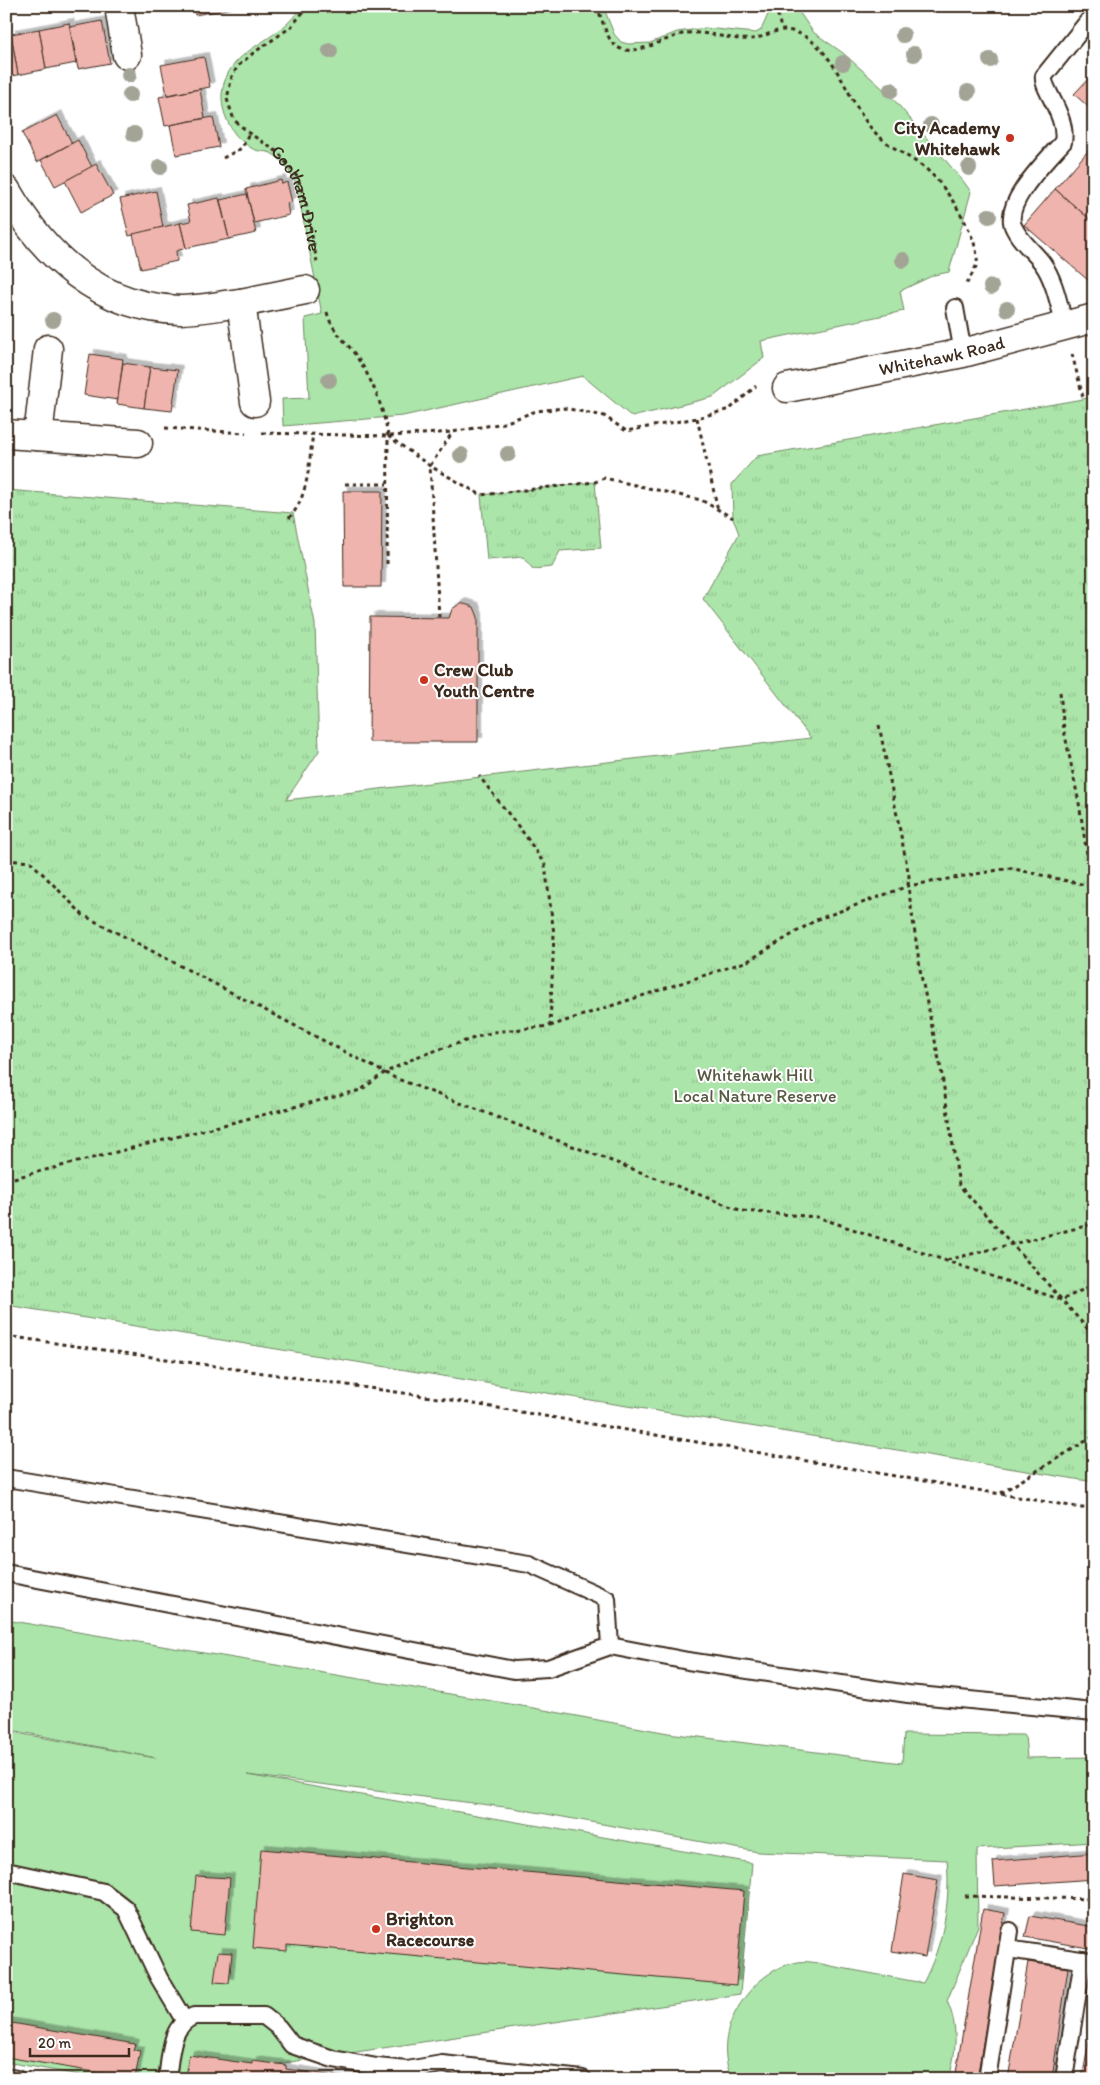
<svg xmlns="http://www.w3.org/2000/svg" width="1100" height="2085" viewBox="0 0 1100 2085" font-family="Itim,sans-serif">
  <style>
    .green { fill: #abe5aa; stroke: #738864 }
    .park { fill: url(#park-tufts); stroke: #738864 }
    .building { fill: #efb4ad; stroke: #3b2a1e; filter: url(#shadow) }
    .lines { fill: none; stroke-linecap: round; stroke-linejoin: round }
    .lane-casing { stroke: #3b2a1e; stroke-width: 20 }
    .street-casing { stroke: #3b2a1e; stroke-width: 31 }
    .path { stroke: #3b2a1e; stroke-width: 3; stroke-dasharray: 4 4; stroke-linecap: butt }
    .lane { stroke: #fff; stroke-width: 16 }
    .street { stroke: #fff; stroke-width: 28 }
    .tree { fill: #a3a496 }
    .poi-dot { fill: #c8321e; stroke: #fff; stroke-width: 2 }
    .labels { text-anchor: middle; stroke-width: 4; stroke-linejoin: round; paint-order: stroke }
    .poi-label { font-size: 18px; font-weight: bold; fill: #3b2a1e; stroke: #fff; text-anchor: start }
    .street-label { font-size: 18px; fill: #3b2a1e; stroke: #fff }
    .park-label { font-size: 18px; fill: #575941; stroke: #fff }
  </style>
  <defs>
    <pattern id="park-tufts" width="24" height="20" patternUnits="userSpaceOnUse" patternTransform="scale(1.25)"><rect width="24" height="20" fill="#abe5aa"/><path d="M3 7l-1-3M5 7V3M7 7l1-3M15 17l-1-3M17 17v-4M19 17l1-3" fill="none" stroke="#94c592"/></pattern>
    <filter id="shadow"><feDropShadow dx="4.5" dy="-4.5" stdDeviation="0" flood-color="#0004"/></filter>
  </defs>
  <rect width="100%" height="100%" fill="#fff"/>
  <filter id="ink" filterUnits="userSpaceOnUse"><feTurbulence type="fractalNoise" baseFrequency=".02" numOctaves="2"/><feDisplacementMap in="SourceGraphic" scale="10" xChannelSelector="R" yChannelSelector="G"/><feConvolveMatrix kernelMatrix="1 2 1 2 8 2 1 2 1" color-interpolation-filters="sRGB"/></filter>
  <g filter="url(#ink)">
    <g class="green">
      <path d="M 301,6 L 603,6 L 614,34 L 621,42 L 628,44 L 650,43 L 677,32 L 705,28 L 756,33 L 761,30 L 771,8 L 795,6 L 813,32 L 843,53 L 890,95 L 964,182 L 971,192 L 949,272 L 934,275 L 900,291 L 904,311 L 761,341 L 764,358 L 713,397 L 632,417 L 583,376 L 403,416 L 283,426 L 282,399 L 309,398 L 305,318 L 322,314 L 296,183 C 290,173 282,159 271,153 C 267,151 261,152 256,150 C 250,149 239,139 235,134 C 227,123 221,108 222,94 C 226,46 281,44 301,6 Z"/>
      <path d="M 6,1620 L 528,1707 L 668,1733 L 902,1763 L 904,1734 L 1025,1735 L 1027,1758 L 1094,1757 L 1094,1842 L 977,1849 L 978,1926 L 947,2001 C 959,2027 956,2052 949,2079 L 732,2079 C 722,2057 724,2034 735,2013 C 748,1988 770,1967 798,1962 C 810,1960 824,1965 836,1967 C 865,1972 894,1978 923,1983 C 943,1945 951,1903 947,1860 L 758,1852 L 513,1808 L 247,1775 L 752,1863 L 740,1994 L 178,2079 L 102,2079 L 6,2062 L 6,1731 L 156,1758 L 6,1729 Z"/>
    </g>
    <g class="park">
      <path d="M 1094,397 L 1094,1482 L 6,1305 L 6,490 L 293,513 L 315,624 L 319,751 L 286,800 L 811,738 L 703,599 L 739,534 L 733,518 L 732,484 L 757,456 Z"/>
      <path d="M 595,482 L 601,548 L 560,551 L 552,567 L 533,569 L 523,557 L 487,560 L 481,495 Z"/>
    </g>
    <g class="building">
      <path d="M 194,6 L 232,6 L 233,8 L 195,15 Z"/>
      <path d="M 631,6 L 659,6 L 632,12 Z"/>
      <path d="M 102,21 L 110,63 L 78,69 L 70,27 Z"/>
      <path d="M 69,23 L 76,63 L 46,69 L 39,29 Z"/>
      <path d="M 39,29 L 46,69 L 18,75 L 11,34 Z"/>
      <path d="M 12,40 L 18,75 L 6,77 L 6,41 Z"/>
      <path d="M 204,57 L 210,87 L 167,95 L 161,65 Z"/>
      <path d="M 1094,73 L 1094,112 L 1074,94 Z"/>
      <path d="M 200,89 L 205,118 L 165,126 L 159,97 Z"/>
      <path d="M 57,115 L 72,143 L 37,162 L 22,133 Z"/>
      <path d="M 213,117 L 219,147 L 176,155 L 170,125 Z"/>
      <path d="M 78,140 L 92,167 L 55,186 L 41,160 Z"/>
      <path d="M 1094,144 L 1094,223 L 1055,189 Z"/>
      <path d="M 96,164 L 113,195 L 81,212 L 65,181 Z"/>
      <path d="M 281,180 L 282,184 L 287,182 L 292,202 L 287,203 L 289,215 L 254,223 L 246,189 Z"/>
      <path d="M 1055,189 L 1094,223 L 1094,275 L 1089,281 L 1024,225 Z"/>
      <path d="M 156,191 L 163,227 L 129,236 L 120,199 Z"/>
      <path d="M 247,194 L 256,233 L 229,239 L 220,200 Z"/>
      <path d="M 219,198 L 229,239 L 186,248 L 180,223 L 191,221 L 187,205 Z"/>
      <path d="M 180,223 L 186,248 L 176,251 L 177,261 L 141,269 L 133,234 Z"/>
      <path d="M 90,354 L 123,359 L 118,400 L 84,395 Z"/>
      <path d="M 123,363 L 150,367 L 144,408 L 117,404 Z"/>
      <path d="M 150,367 L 178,370 L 172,411 L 144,408 Z"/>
      <path d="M 343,491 L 382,491 L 381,587 L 344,587 Z"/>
      <path d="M 461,603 L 474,607 L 478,617 L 478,742 L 369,742 L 370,617 L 449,618 L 452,609 Z"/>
      <path d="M 261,1849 L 744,1891 L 736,1985 L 287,1945 L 287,1951 L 253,1948 Z"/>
      <path d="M 1094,1853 L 1094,1879 L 995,1886 L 993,1861 Z"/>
      <path d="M 904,1874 L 938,1880 L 925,1957 L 892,1951 Z"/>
      <path d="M 196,1876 L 230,1878 L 225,1935 L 191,1932 Z"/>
      <path d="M 983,1909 L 1005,1913 L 977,2079 L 955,2079 Z"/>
      <path d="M 1030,1916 L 1094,1927 L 1094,1949 L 1025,1937 Z"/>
      <path d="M 218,1952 L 232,1953 L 229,1983 L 214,1982 Z"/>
      <path d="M 1028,1962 L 1068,1968 L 1052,2079 L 1008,2079 Z"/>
      <path d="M 1094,2015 L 1094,2079 L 1082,2079 Z"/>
      <path d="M 6,2022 L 135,2044 L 133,2050 L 140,2051 L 135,2079 L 6,2057 Z"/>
      <path d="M 189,2055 L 252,2064 L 252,2061 L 286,2065 L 286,2069 L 349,2078 L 186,2079 Z"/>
    </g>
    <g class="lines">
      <defs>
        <g id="lane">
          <path d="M 955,308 L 963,353"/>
          <path d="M 1065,326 C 1059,306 1055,281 1043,264 C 1034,251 1021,243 1014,228 C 1001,204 1048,159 1063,142 C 1068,116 1041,88 1044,76 L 1094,14"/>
          <path d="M 6,1478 L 529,1564 L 607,1599 L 610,1646"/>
          <path d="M 6,1573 L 514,1670 L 548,1668 L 610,1646 L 688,1661 L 908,1694 L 1094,1712"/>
          <path d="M 6,1871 L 104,1892 L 126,1909 L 159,1978 L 184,2020"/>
          <path d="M 1008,1949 L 1094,1962"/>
          <path d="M 6,2077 L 17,2079"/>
          <path d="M 167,2079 C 171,2056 169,2026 194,2016 L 264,2016 L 278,2027 L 292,2045 L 333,2059 L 377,2067"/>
          <path d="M 376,2079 L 377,2067 L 407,2070 L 442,2064 L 583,2079"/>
          <path d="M 987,2079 L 1010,1931"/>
          <path d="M 1064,2079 L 1083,1960"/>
        </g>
        <g id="street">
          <path d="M 119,6 L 127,55"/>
          <path d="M 6,190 C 44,256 100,308 180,310 C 200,310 221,305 241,303 L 255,402"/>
          <path d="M 241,303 L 305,290"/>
          <path id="s2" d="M 787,388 L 963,353 L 1094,318"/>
          <path d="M 6,434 L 138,443"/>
          <path d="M 38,436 L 48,349"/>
        </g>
      </defs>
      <use href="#lane" class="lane-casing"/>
      <use href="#street" class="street-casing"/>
      <g class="path">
        <path id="s1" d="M 308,6 L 291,27 L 252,54 L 238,66 L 232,76 L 227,99 L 234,120 L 249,133 L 279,153 L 298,178 L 306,204 L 317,262"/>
        <path d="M 596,6 C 602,17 604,30 611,41 C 627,65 667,35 688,33 C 710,31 731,41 752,39 C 767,37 776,27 792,31 C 834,43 846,98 871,128 C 886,146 908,155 926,169 C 945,184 980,238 977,263 C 975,271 968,280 965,287"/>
        <path d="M 776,6 L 781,29"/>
        <path d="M 223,158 L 242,148 L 249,133"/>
        <path d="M 327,312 C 331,330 344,339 354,353 C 372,378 383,406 388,436 L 387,566"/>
        <path d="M 1072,354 L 1083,397"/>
        <path d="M 697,418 L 718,510"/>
        <path d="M 165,428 L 246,433"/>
        <path d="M 262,433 L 388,436 L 452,432 L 504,423 L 536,411 L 564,408 L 604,416 L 626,431 L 697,418 L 730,409 L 756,386"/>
        <path d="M 388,436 L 430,466 L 481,495 L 595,482 L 604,478 L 701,500 L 733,518"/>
        <path d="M 345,484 L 387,484"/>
        <path d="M 289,518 C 309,497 309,461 313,433"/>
        <path d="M 439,617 L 430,466 L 452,433"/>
        <path d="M 1060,692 L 1064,730 L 1079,803 L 1092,886"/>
        <path d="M 879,725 L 909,876 L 908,886 L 921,975 L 941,1069 L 959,1185 L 1062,1300 L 1094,1284"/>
        <path d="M 6,860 L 31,862 L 83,915 L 395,1078 L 742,1211 L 817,1217 L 1062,1300 L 1094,1336"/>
        <path d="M 550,1026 L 748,961 L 816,920 L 908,886 L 1010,868 L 1094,887"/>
        <path d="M 6,1180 L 361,1090 L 384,1073 L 419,1056 L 493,1032 L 550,1026 L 554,934 L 545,865 L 525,835 L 479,776"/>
        <path d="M 947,1260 L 1094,1224"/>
        <path d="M 6,1336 L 445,1399 L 1094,1510"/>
        <path d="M 1001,1493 L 1094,1436"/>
        <path d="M 965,1896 L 1094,1899"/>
      </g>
      <use href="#lane" class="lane"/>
      <use href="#street" class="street"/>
    </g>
    <g class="tree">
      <circle cx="903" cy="35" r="8"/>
      <circle cx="330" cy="51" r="8"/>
      <circle cx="914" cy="54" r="8"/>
      <circle cx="990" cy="60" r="8"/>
      <circle cx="843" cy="63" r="8"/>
      <circle cx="129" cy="75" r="8"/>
      <circle cx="891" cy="90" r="8"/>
      <circle cx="968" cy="92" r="8"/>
      <circle cx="130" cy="95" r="8"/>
      <circle cx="931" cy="125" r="8"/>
      <circle cx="134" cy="134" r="8"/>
      <circle cx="160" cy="167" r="8"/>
      <circle cx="969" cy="168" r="8"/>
      <circle cx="989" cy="216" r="8"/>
      <circle cx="903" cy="260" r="8"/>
      <circle cx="991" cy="287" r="8"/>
      <circle cx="1007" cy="309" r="8"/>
      <circle cx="53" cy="320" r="8"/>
      <circle cx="329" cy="380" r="8"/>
      <circle cx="508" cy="454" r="8"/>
      <circle cx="461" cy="455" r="8"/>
    </g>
  </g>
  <g class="poi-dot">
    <circle cx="1010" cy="138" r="5"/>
    <circle cx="424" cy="680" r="5"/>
    <circle cx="376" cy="1929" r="5"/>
  </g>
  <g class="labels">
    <g class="poi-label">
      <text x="1000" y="134" text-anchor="end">City Academy<tspan x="1000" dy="21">Whitehawk</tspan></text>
      <text x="434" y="676">Crew Club<tspan x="434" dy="21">Youth Centre</tspan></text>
      <text x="386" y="1925">Brighton<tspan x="386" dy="21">Racecourse</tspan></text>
    </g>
    <g class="street-label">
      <text dy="6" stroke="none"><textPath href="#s1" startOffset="256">Coolham Drive</textPath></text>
      <text dy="6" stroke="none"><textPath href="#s2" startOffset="158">Whitehawk Road</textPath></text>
    </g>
    <g class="park-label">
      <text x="755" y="1081">Whitehawk Hill<tspan x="755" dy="21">Local Nature Reserve</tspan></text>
    </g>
  </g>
  <rect width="1100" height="2085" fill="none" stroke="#fff" stroke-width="25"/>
  <rect x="12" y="12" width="1075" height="2060" fill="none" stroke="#3b2a1e" stroke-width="2" filter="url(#ink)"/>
  <path d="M30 2048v8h99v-8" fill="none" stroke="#3b2a1e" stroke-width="2.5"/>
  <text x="38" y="2048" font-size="15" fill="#3b2a1e" stroke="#ffffff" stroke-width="4" paint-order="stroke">20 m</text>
</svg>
